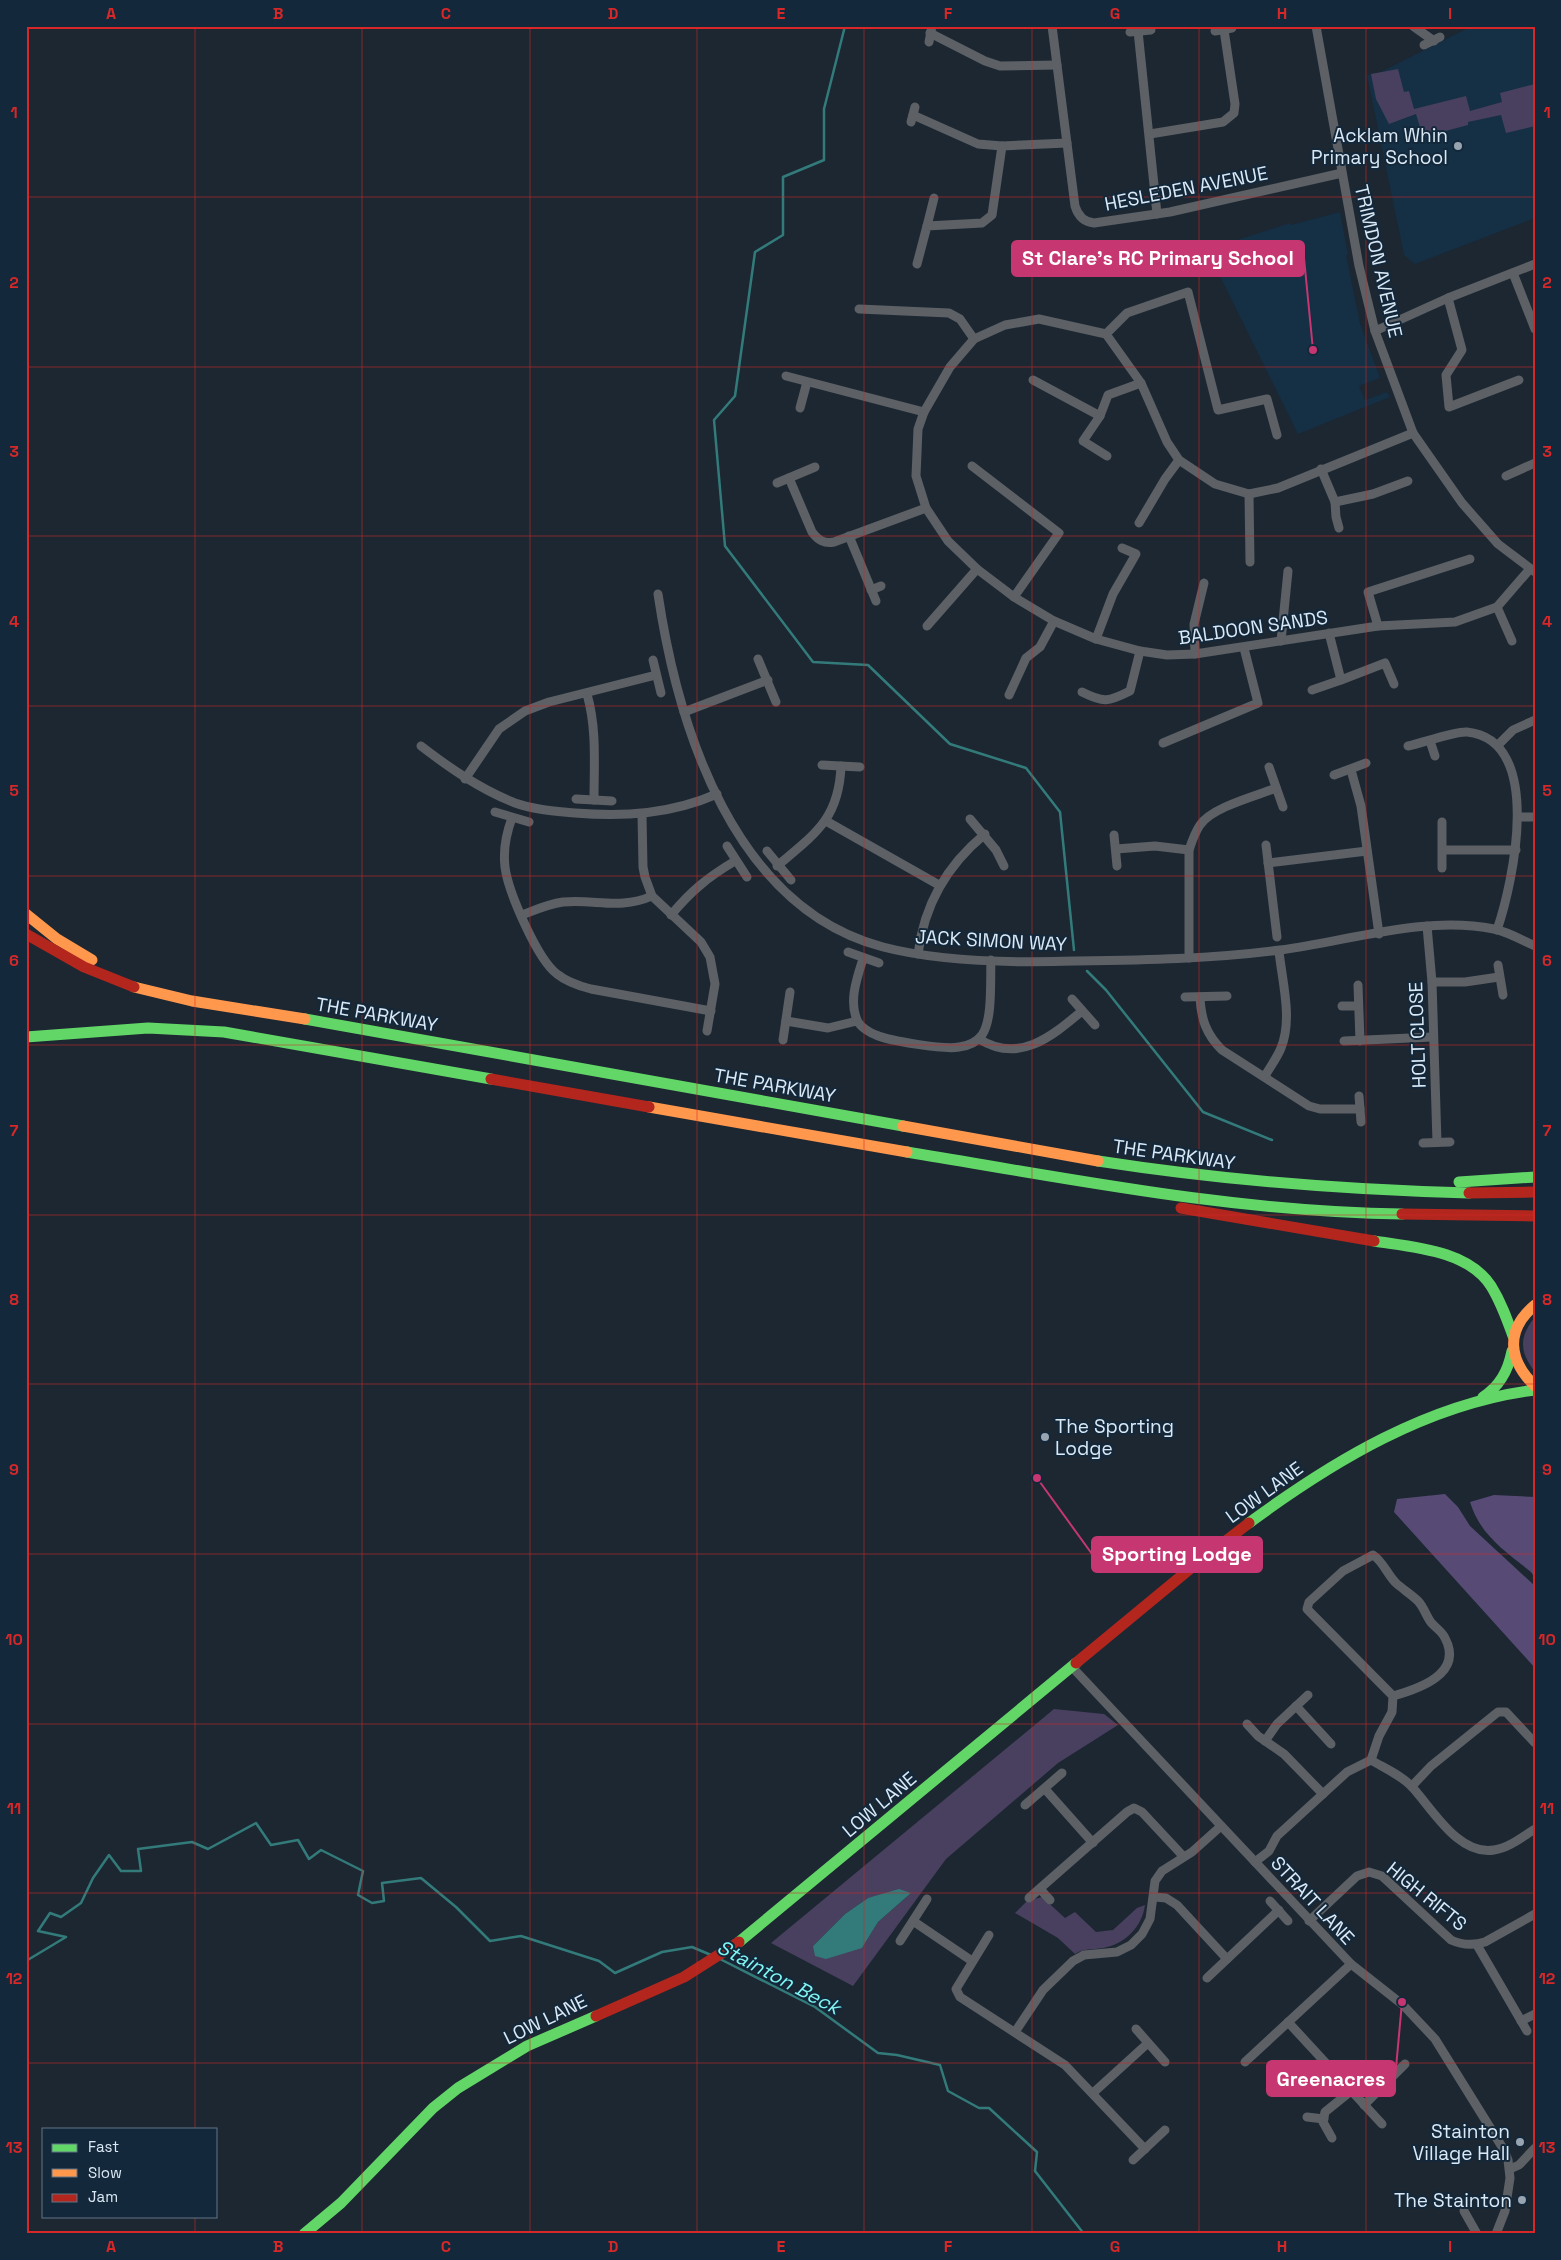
<svg xmlns="http://www.w3.org/2000/svg" width="1561" height="2260" viewBox="0 0 1561 2260" font-family="'Space Grotesk',sans-serif">
  <style>
    .built { fill: #152f44 }
    .green { fill: #48405e; fill-rule: evenodd }
    .forest { fill: #574b75 }
    .water { fill: #337b7a }
    .lines { fill: none; stroke-linecap: round; stroke-linejoin: round }
    .stream { stroke: #337b7a; stroke-width: 2.5 }
    .street { stroke: #5d6065; stroke-width: 9 }
    .fast { stroke: #63d668; stroke-width: 11 }
    .slow { stroke: #ff974d; stroke-width: 11 }
    .jam { stroke: #b3261e; stroke-width: 11 }
    .grid { fill: none; stroke: #d62828; stroke-width: 1; stroke-opacity: 0.55 }
    .poi-dot { fill: #98a5b1; stroke: #13283b; stroke-width: 2 }
    .labels { text-anchor: middle; stroke-width: 4; stroke-linejoin: round; paint-order: stroke }
    .poi-label { font-size: 19px; fill: #dbe9f5; stroke: #13283b; text-anchor: end }
    .street-label { font-size: 19px; fill: #dbe9f5; stroke: #13283b }
    .water-label { font-size: 20px; font-style: italic; fill: #81f6f2; stroke: #13283b }
    .leader { fill: none; stroke: #c63772; stroke-width: 2 }
    .callout-dot { fill: #c63772; stroke: #13283b; stroke-width: 2 }
    .callout { fill: #c63772; stroke: #c63772; stroke-width: 2 }
    .callout-label { font-size: 20px; text-anchor: middle; font-weight: bold; fill: #fff }
    .neatline { fill: none; stroke: #d62828; stroke-width: 2 }
    .grid-label { font-size: 16px; text-anchor: middle; font-weight: bold; fill: #d62828 }
  </style>
  <rect width="100%" height="100%" fill="#1c2732"/>
  <g class="built">
    <path d="M 1472,26 L 1535,26 L 1535,218 L 1415,264 L 1404,255 L 1367,75 L 1381,72 Z"/>
    <path d="M 1340,212 L 1348,255 L 1346,255 L 1360,323 L 1380,378 L 1359,386 L 1365,400 L 1387,392 L 1390,397 L 1298,434 L 1207,250 L 1290,223 L 1291,225 Z"/>
  </g>
  <g class="green">
    <path d="M 1398,69 L 1404,92 L 1409,91 L 1414,109 L 1466,96 L 1470,111 L 1502,102 L 1500,93 L 1535,84 L 1535,126 L 1506,133 L 1501,115 L 1468,122 L 1468,125 L 1423,137 L 1416,114 L 1389,124 L 1376,99 L 1371,74 Z"/>
    <path d="M 1535,1317 L 1535,1372 C 1519,1352 1519,1336 1535,1317 Z"/>
    <path d="M 1054,1709 L 1104,1714 L 1118,1725 L 1058,1763 L 946,1859 L 853,1986 L 771,1943 ZM 911,1893 L 878,1922 L 862,1948 L 813,1946 L 845,1914 L 868,1898 Z"/>
    <path d="M 1042,1897 L 1065,1918 L 1075,1912 L 1096,1932 L 1113,1930 L 1137,1908 L 1145,1905 C 1142,1927 1125,1944 1103,1948 C 1093,1950 1084,1948 1075,1954 L 1058,1938 L 1015,1913 L 1027,1901 Z"/>
  </g>
  <g class="forest">
    <path d="M 1445,1494 L 1458,1507 L 1470,1526 L 1535,1586 L 1535,1668 L 1394,1512 L 1397,1499 Z"/>
    <path d="M 1494,1495 L 1535,1497 L 1535,1578 L 1531,1572 C 1505,1551 1480,1535 1470,1502 Z"/>
  </g>
  <path class="water" d="M 899,1889 L 911,1893 L 878,1922 L 862,1948 L 826,1959 L 815,1956 L 813,1946 L 845,1914 L 868,1898 Z"/>
  <g class="lines">
    <g class="stream">
      <path d="M 845,26 L 824,109 L 824,160 L 783,177 L 783,235 L 755,252 L 735,396 L 714,420 L 725,546 L 813,662 L 868,665 L 950,744 L 1026,768 L 1060,812 L 1074,950"/>
      <path d="M 1087,971 L 1106,990 L 1203,1112 L 1272,1140"/>
      <path d="M 720,1959 L 815,2007 L 878,2053 L 897,2055 L 940,2065 L 948,2091 L 979,2108 L 989,2108 L 1037,2152 L 1035,2171 L 1084,2234"/>
      <path d="M 26,1961 L 66,1937 L 38,1931 L 50,1913 L 61,1917 L 81,1903 L 93,1878 L 109,1855 L 121,1871 L 141,1871 L 138,1849 L 192,1842 L 208,1849 L 256,1823 L 271,1845 L 298,1840 L 309,1859 L 321,1850 L 363,1871 L 358,1895 L 372,1903 L 384,1901 L 382,1883 L 421,1878 L 456,1907 L 490,1941 L 521,1936 L 599,1961 L 615,1973 L 662,1952 L 692,1947 L 711,1955"/>
    </g>
    <g class="street">
      <path d="M 1052,26 L 1075,206 C 1078,216 1084,222 1094,223 L 1170,212 L 1342,173"/>
      <path d="M 1316,26 L 1359,266 L 1375,331 L 1413,433 L 1462,503 L 1498,544 L 1535,572"/>
      <path d="M 1413,26 L 1434,41"/>
      <path d="M 1138,31 L 1157,214"/>
      <path d="M 1215,31 L 1232,28"/>
      <path d="M 1130,32 L 1151,30"/>
      <path d="M 930,33 L 985,61 L 1000,66 L 1057,65"/>
      <path d="M 929,42 L 932,26"/>
      <path d="M 1424,45 L 1440,37"/>
      <path d="M 913,115 L 978,144 L 1002,146 L 1067,143"/>
      <path d="M 911,122 L 915,107"/>
      <path d="M 1150,134 L 1223,122 L 1234,113 L 1235,104 L 1224,30"/>
      <path d="M 927,226 L 934,198"/>
      <path d="M 917,264 L 927,226 L 982,223 L 992,215 L 1002,146"/>
      <path d="M 1513,273 L 1535,329"/>
      <path d="M 1448,298 L 1462,350 L 1446,375 L 1449,407 L 1519,380"/>
      <path d="M 859,309 L 949,313 L 960,319 L 974,339"/>
      <path d="M 1375,331 L 1448,298 L 1535,264"/>
      <path d="M 1106,334 L 1127,313 L 1188,292 L 1218,410 L 1267,399 L 1277,435"/>
      <path d="M 786,376 L 924,412"/>
      <path d="M 1033,380 L 1100,416 L 1108,395 L 1141,383"/>
      <path d="M 800,408 L 807,382"/>
      <path d="M 1100,416 L 1083,441 L 1107,456"/>
      <path d="M 1413,433 L 1278,488 L 1249,494 L 1215,484 L 1179,460 L 1167,442 L 1141,383 L 1106,334 L 1039,319 L 1005,325 L 974,339 L 950,367 L 924,412 L 918,429 L 916,476 L 926,508 L 948,541 L 977,569 L 1014,597 L 1054,621 L 1096,639 L 1140,651 L 1167,655 L 1195,654 L 1378,626 L 1455,622 L 1497,607 L 1529,570"/>
      <path d="M 972,466 L 1059,533 L 1014,597"/>
      <path d="M 1321,469 L 1335,502 L 1373,494 L 1408,481"/>
      <path d="M 1506,476 L 1535,463"/>
      <path d="M 789,478 L 812,532 C 818,540 824,544 834,542 L 926,508"/>
      <path d="M 777,483 L 815,467"/>
      <path d="M 1249,494 L 1250,562"/>
      <path d="M 1335,502 L 1336,517 L 1339,528"/>
      <path d="M 1139,523 L 1165,479 L 1179,460"/>
      <path d="M 849,536 L 876,601"/>
      <path d="M 871,590 L 881,586"/>
      <path d="M 658,594 C 678,728 734,908 883,947 C 941,962 1015,963 1075,961 C 1143,960 1213,959 1280,950 C 1349,941 1425,915 1494,929 C 1508,932 1522,940 1535,946"/>
      <path d="M 1497,607 L 1512,641"/>
      <path d="M 927,626 L 977,569"/>
      <path d="M 1378,626 L 1368,592 L 1470,559"/>
      <path d="M 1329,633 L 1341,680 L 1385,663 L 1394,684"/>
      <path d="M 1096,639 L 1113,594 L 1136,554 L 1122,548"/>
      <path d="M 1281,641 L 1288,571"/>
      <path d="M 1195,654 L 1194,624 L 1204,583"/>
      <path d="M 758,659 L 776,702"/>
      <path d="M 653,660 L 661,693"/>
      <path d="M 1312,690 L 1341,680"/>
      <path d="M 1082,692 C 1104,703 1108,702 1130,691 L 1140,651"/>
      <path d="M 587,694 C 597,729 594,764 594,800"/>
      <path d="M 1009,695 L 1026,658 L 1040,647 L 1054,621"/>
      <path d="M 684,712 L 768,680"/>
      <path d="M 1430,741 L 1435,756"/>
      <path d="M 1163,743 L 1258,703 L 1244,648"/>
      <path d="M 1498,745 L 1513,730 L 1535,720"/>
      <path d="M 421,746 C 451,769 480,789 515,803 C 535,810 555,811 575,813 C 625,817 671,814 717,794"/>
      <path d="M 1408,746 C 1422,743 1455,731 1467,732 C 1545,740 1513,883 1497,930"/>
      <path d="M 822,765 L 860,767"/>
      <path d="M 1269,767 L 1283,807"/>
      <path d="M 1351,770 L 1361,806 L 1379,934"/>
      <path d="M 1334,775 L 1366,763"/>
      <path d="M 465,779 L 499,729 L 525,711 L 549,702 L 656,675"/>
      <path d="M 576,799 L 612,801"/>
      <path d="M 495,812 L 529,822"/>
      <path d="M 642,815 L 643,867 L 645,877 L 652,896 L 701,942 L 710,957 L 715,984 L 707,1031"/>
      <path d="M 1518,817 L 1535,817"/>
      <path d="M 512,818 C 506,834 503,850 505,867 C 508,891 537,959 557,974 C 567,982 579,986 591,989 L 711,1011"/>
      <path d="M 970,819 L 996,850 L 1004,866"/>
      <path d="M 826,821 L 939,885"/>
      <path d="M 1442,822 L 1442,868"/>
      <path d="M 1114,835 L 1117,866"/>
      <path d="M 1266,845 L 1277,937"/>
      <path d="M 727,846 L 747,877"/>
      <path d="M 1116,849 L 1155,846 L 1189,850"/>
      <path d="M 1443,850 L 1516,850"/>
      <path d="M 767,851 L 791,880"/>
      <path d="M 1268,863 L 1367,851"/>
      <path d="M 777,866 C 815,834 839,819 841,766"/>
      <path d="M 522,915 C 535,910 548,904 563,902 C 596,899 620,910 652,896"/>
      <path d="M 671,915 C 691,891 708,877 735,861"/>
      <path d="M 1427,926 L 1432,982 L 1437,1142"/>
      <path d="M 848,952 L 879,963"/>
      <path d="M 918,954 C 924,905 946,866 985,834"/>
      <path d="M 1189,958 L 1189,850 C 1192,841 1195,832 1200,825 C 1212,807 1256,796 1276,788"/>
      <path d="M 863,959 C 857,978 848,1002 858,1022 C 861,1027 870,1033 876,1035 C 890,1041 945,1050 959,1047 C 968,1046 976,1043 982,1035 C 993,1019 990,980 991,960"/>
      <path d="M 1498,965 L 1503,995"/>
      <path d="M 1432,982 L 1465,982 L 1499,977"/>
      <path d="M 1358,985 L 1360,1041"/>
      <path d="M 1185,997 L 1227,996"/>
      <path d="M 1200,997 C 1201,1019 1206,1034 1222,1050 L 1309,1106 L 1320,1109 L 1360,1109"/>
      <path d="M 1072,999 L 1095,1025"/>
      <path d="M 1342,1006 L 1358,1006"/>
      <path d="M 786,1021 L 828,1028 L 857,1021"/>
      <path d="M 979,1039 C 1019,1064 1051,1037 1082,1011"/>
      <path d="M 783,1040 L 790,992"/>
      <path d="M 1344,1041 L 1432,1037"/>
      <path d="M 1265,1076 C 1270,1067 1277,1058 1281,1048 C 1293,1019 1282,981 1279,951"/>
      <path d="M 1359,1096 L 1361,1122"/>
      <path d="M 1423,1143 L 1450,1142"/>
      <path d="M 1072,1667 L 1351,1964 L 1403,2005 L 1435,2039 L 1504,2150 L 1508,2160 L 1510,2178 L 1505,2211 L 1496,2234"/>
      <path d="M 1296,1706 L 1331,1744"/>
      <path d="M 1247,1724 L 1258,1736 L 1284,1754 L 1323,1794"/>
      <path d="M 1265,1741 L 1277,1724 L 1308,1695"/>
      <path d="M 1371,1760 L 1379,1736 L 1392,1712 L 1393,1696 L 1307,1609 L 1309,1602 L 1343,1571 L 1373,1555 C 1383,1561 1388,1576 1397,1584 C 1404,1590 1412,1595 1418,1601 C 1423,1606 1426,1615 1430,1621 C 1434,1627 1442,1631 1445,1638 C 1464,1674 1418,1689 1393,1696"/>
      <path d="M 1371,1760 C 1384,1768 1403,1776 1413,1788 C 1433,1810 1459,1856 1494,1850 C 1509,1848 1522,1837 1535,1829"/>
      <path d="M 1412,1786 L 1431,1766 L 1498,1712 L 1506,1712 L 1535,1743"/>
      <path d="M 1045,1789 L 1093,1843"/>
      <path d="M 1025,1805 L 1062,1773"/>
      <path d="M 1255,1862 L 1269,1851 L 1277,1836 L 1347,1772 L 1371,1760"/>
      <path d="M 1040,1889 L 1050,1900"/>
      <path d="M 1155,1897 L 1166,1898 L 1177,1905 L 1227,1959"/>
      <path d="M 1029,1898 L 1127,1812 L 1134,1808 L 1142,1812 L 1183,1856"/>
      <path d="M 1270,1901 L 1288,1921"/>
      <path d="M 913,1921 L 972,1961"/>
      <path d="M 1309,1921 L 1357,1876 L 1369,1872 L 1382,1876 L 1451,1940 C 1462,1945 1472,1946 1485,1942 L 1535,1914"/>
      <path d="M 989,1935 L 956,1989 L 960,1997 L 1065,2065 L 1145,2149"/>
      <path d="M 900,1941 L 927,1899"/>
      <path d="M 1477,1945 L 1527,2031"/>
      <path d="M 1207,1978 L 1279,1910"/>
      <path d="M 1521,2021 L 1535,2014"/>
      <path d="M 1288,2022 L 1382,2124"/>
      <path d="M 1136,2029 L 1165,2062"/>
      <path d="M 1015,2032 L 1043,1990 L 1073,1961 L 1084,1955 L 1117,1952 L 1131,1945 L 1142,1934 L 1150,1919 L 1155,1881 L 1162,1871 L 1192,1852 L 1221,1826"/>
      <path d="M 1245,2062 L 1351,1964"/>
      <path d="M 1093,2093 L 1148,2043"/>
      <path d="M 1364,2105 L 1405,2064"/>
      <path d="M 1307,2117 L 1324,2119"/>
      <path d="M 1332,2138 L 1323,2122 L 1325,2112 L 1351,2091"/>
      <path d="M 1133,2160 L 1165,2130"/>
      <path d="M 1510,2169 L 1519,2165 L 1535,2148"/>
      <path d="M 1464,2211 L 1477,2234"/>
    </g>
    <g class="fast">
      <path d="M 305,1019 L 903,1126"/>
      <path d="M 26,1037 L 148,1028 L 224,1032 L 491,1079"/>
      <path d="M 907,1152 C 1071,1179 1235,1212 1402,1214"/>
      <path d="M 1098,1161 C 1221,1180 1345,1190 1469,1193"/>
      <path d="M 1459,1182 L 1535,1177"/>
      <path d="M 1374,1241 C 1412,1247 1468,1250 1491,1286 C 1501,1302 1507,1319 1513,1336"/>
      <path d="M 1483,1397 C 1500,1386 1508,1371 1512,1351"/>
      <path d="M 1249,1523 C 1333,1461 1429,1403 1535,1390"/>
      <path d="M 739,1942 L 1076,1663"/>
      <path d="M 304,2234 L 341,2203 L 433,2108 L 458,2088 L 527,2046 L 596,2016"/>
    </g>
    <g class="slow">
      <path d="M 26,914 L 57,939 L 92,960"/>
      <path d="M 134,987 L 192,1001 L 305,1019"/>
      <path d="M 649,1107 L 907,1152"/>
      <path d="M 903,1126 L 1098,1161"/>
      <path d="M 1535,1305 C 1505,1330 1508,1360 1535,1386"/>
    </g>
    <g class="jam">
      <path d="M 26,934 L 84,967 L 134,987"/>
      <path d="M 491,1079 L 649,1107"/>
      <path d="M 1469,1193 L 1535,1192"/>
      <path d="M 1181,1208 L 1374,1241"/>
      <path d="M 1402,1214 L 1535,1216"/>
      <path d="M 1076,1663 L 1191,1568 L 1249,1523"/>
      <path d="M 596,2016 L 684,1977 L 739,1942"/>
    </g>
  </g>
  <path class="grid" d="M 195,26 L 195,2129M 362,26 L 362,2234M 530,26 L 530,2234M 697,26 L 697,2234M 864,26 L 864,2234M 1032,26 L 1032,2234M 1199,26 L 1199,2234M 1366,26 L 1366,2234M 26,197 L 1535,197M 26,367 L 1535,367M 26,536 L 1535,536M 26,706 L 1535,706M 26,876 L 1535,876M 26,1045 L 1535,1045M 26,1215 L 1535,1215M 26,1384 L 1535,1384M 26,1554 L 1535,1554M 26,1724 L 1535,1724M 26,1893 L 1535,1893M 26,2063 L 1535,2063M 195,2216 L 195,2234"/>
  <g class="poi-dot">
    <circle cx="1458" cy="146" r="5"/>
    <circle cx="1045" cy="1437" r="5"/>
    <circle cx="1520" cy="2142" r="5"/>
    <circle cx="1522" cy="2200" r="5"/>
  </g>
  <g class="labels">
    <g class="poi-label">
      <text x="1448" y="142">Acklam Whin<tspan x="1448" dy="22">Primary School</tspan></text>
      <text x="1055" y="1433" text-anchor="start">The Sporting<tspan x="1055" dy="22">Lodge</tspan></text>
      <text x="1510" y="2138">Stainton<tspan x="1510" dy="22">Village Hall</tspan></text>
      <text x="1512" y="2207">The Stainton</text>
    </g>
    <g class="street-label">
      <text transform="translate(1186 188) rotate(-11)" y="7">HESLEDEN AVENUE</text>
      <text transform="translate(1379 261) rotate(77)" y="7">TRIMDON AVENUE</text>
      <text transform="translate(1253 627) rotate(-8)" y="7">BALDOON SANDS</text>
      <text transform="translate(991 940) rotate(3)" y="7">JACK SIMON WAY</text>
      <text transform="translate(377 1014) rotate(10)" y="7">THE PARKWAY</text>
      <text transform="translate(1417 1035) rotate(-92)" y="7">HOLT CLOSE</text>
      <text transform="translate(775 1085) rotate(10)" y="7">THE PARKWAY</text>
      <text transform="translate(1174 1154) rotate(8)" y="7">THE PARKWAY</text>
      <text transform="translate(1264 1492) rotate(-36)" y="7">LOW LANE</text>
      <text transform="translate(879 1804) rotate(-40)" y="7">LOW LANE</text>
      <text transform="translate(1427 1896) rotate(39)" y="7">HIGH RIFTS</text>
      <text transform="translate(1313 1900) rotate(47)" y="7">STRAIT LANE</text>
      <text transform="translate(545 2019) rotate(-26)" y="7">LOW LANE</text>
    </g>
    <g class="water-label">
      <text transform="translate(779 1977) rotate(28)" y="7">Stainton Beck</text>
    </g>
  </g>
  <path class="leader" d="M1313 350L1304 258M1037 1478L1092 1554M1402 2002L1395 2079"/>
  <g class="callout-dot">
    <circle cx="1313" cy="350" r="5"/>
    <circle cx="1037" cy="1478" r="5"/>
    <circle cx="1402" cy="2002" r="5"/>
  </g>
  <g class="callout">
    <rect x="1012" y="241" width="292" height="35" rx="5"/>
    <rect x="1092" y="1537" width="170" height="35" rx="5"/>
    <rect x="1267" y="2061" width="128" height="35" rx="5"/>
  </g>
  <g class="callout-label">
    <text x="1158" y="265">St Clare's RC Primary School</text>
    <text x="1177" y="1561">Sporting Lodge</text>
    <text x="1331" y="2086">Greenacres</text>
  </g>
  <rect width="1561" height="2260" fill="none" stroke="#13283b" stroke-width="55"/>
  <rect x="42" y="2128" width="175" height="90" fill="#13283b" stroke="#637585"/>
  <rect x="52" y="2144" width="25" height="8" fill="#63d668" stroke="#637585"/>
  <text x="88" y="2152" font-size="15" fill="#dbe9f5">Fast</text>
  <rect x="52" y="2169" width="25" height="8" fill="#ff974d" stroke="#637585"/>
  <text x="88" y="2178" font-size="15" fill="#dbe9f5">Slow</text>
  <rect x="52" y="2194" width="25" height="8" fill="#b3261e" stroke="#637585"/>
  <text x="88" y="2202" font-size="15" fill="#dbe9f5">Jam</text>
  <rect x="28" y="28" width="1506" height="2204" class="neatline"/>
  <g class="grid-label">
    <text x="111" y="19">A</text>
    <text x="278" y="19">B</text>
    <text x="446" y="19">C</text>
    <text x="613" y="19">D</text>
    <text x="781" y="19">E</text>
    <text x="948" y="19">F</text>
    <text x="1115" y="19">G</text>
    <text x="1282" y="19">H</text>
    <text x="1450" y="19">I</text>
    <text x="14" y="118">1</text>
    <text x="1547" y="118">1</text>
    <text x="14" y="288">2</text>
    <text x="1547" y="288">2</text>
    <text x="14" y="457">3</text>
    <text x="1547" y="457">3</text>
    <text x="14" y="627">4</text>
    <text x="1547" y="627">4</text>
    <text x="14" y="796">5</text>
    <text x="1547" y="796">5</text>
    <text x="14" y="966">6</text>
    <text x="1547" y="966">6</text>
    <text x="14" y="1136">7</text>
    <text x="1547" y="1136">7</text>
    <text x="14" y="1305">8</text>
    <text x="1547" y="1305">8</text>
    <text x="14" y="1475">9</text>
    <text x="1547" y="1475">9</text>
    <text x="14" y="1645">10</text>
    <text x="1547" y="1645">10</text>
    <text x="14" y="1814">11</text>
    <text x="1547" y="1814">11</text>
    <text x="14" y="1984">12</text>
    <text x="1547" y="1984">12</text>
    <text x="14" y="2153">13</text>
    <text x="1547" y="2153">13</text>
    <text x="111" y="2252">A</text>
    <text x="278" y="2252">B</text>
    <text x="446" y="2252">C</text>
    <text x="613" y="2252">D</text>
    <text x="781" y="2252">E</text>
    <text x="948" y="2252">F</text>
    <text x="1115" y="2252">G</text>
    <text x="1282" y="2252">H</text>
    <text x="1450" y="2252">I</text>
  </g>
</svg>
